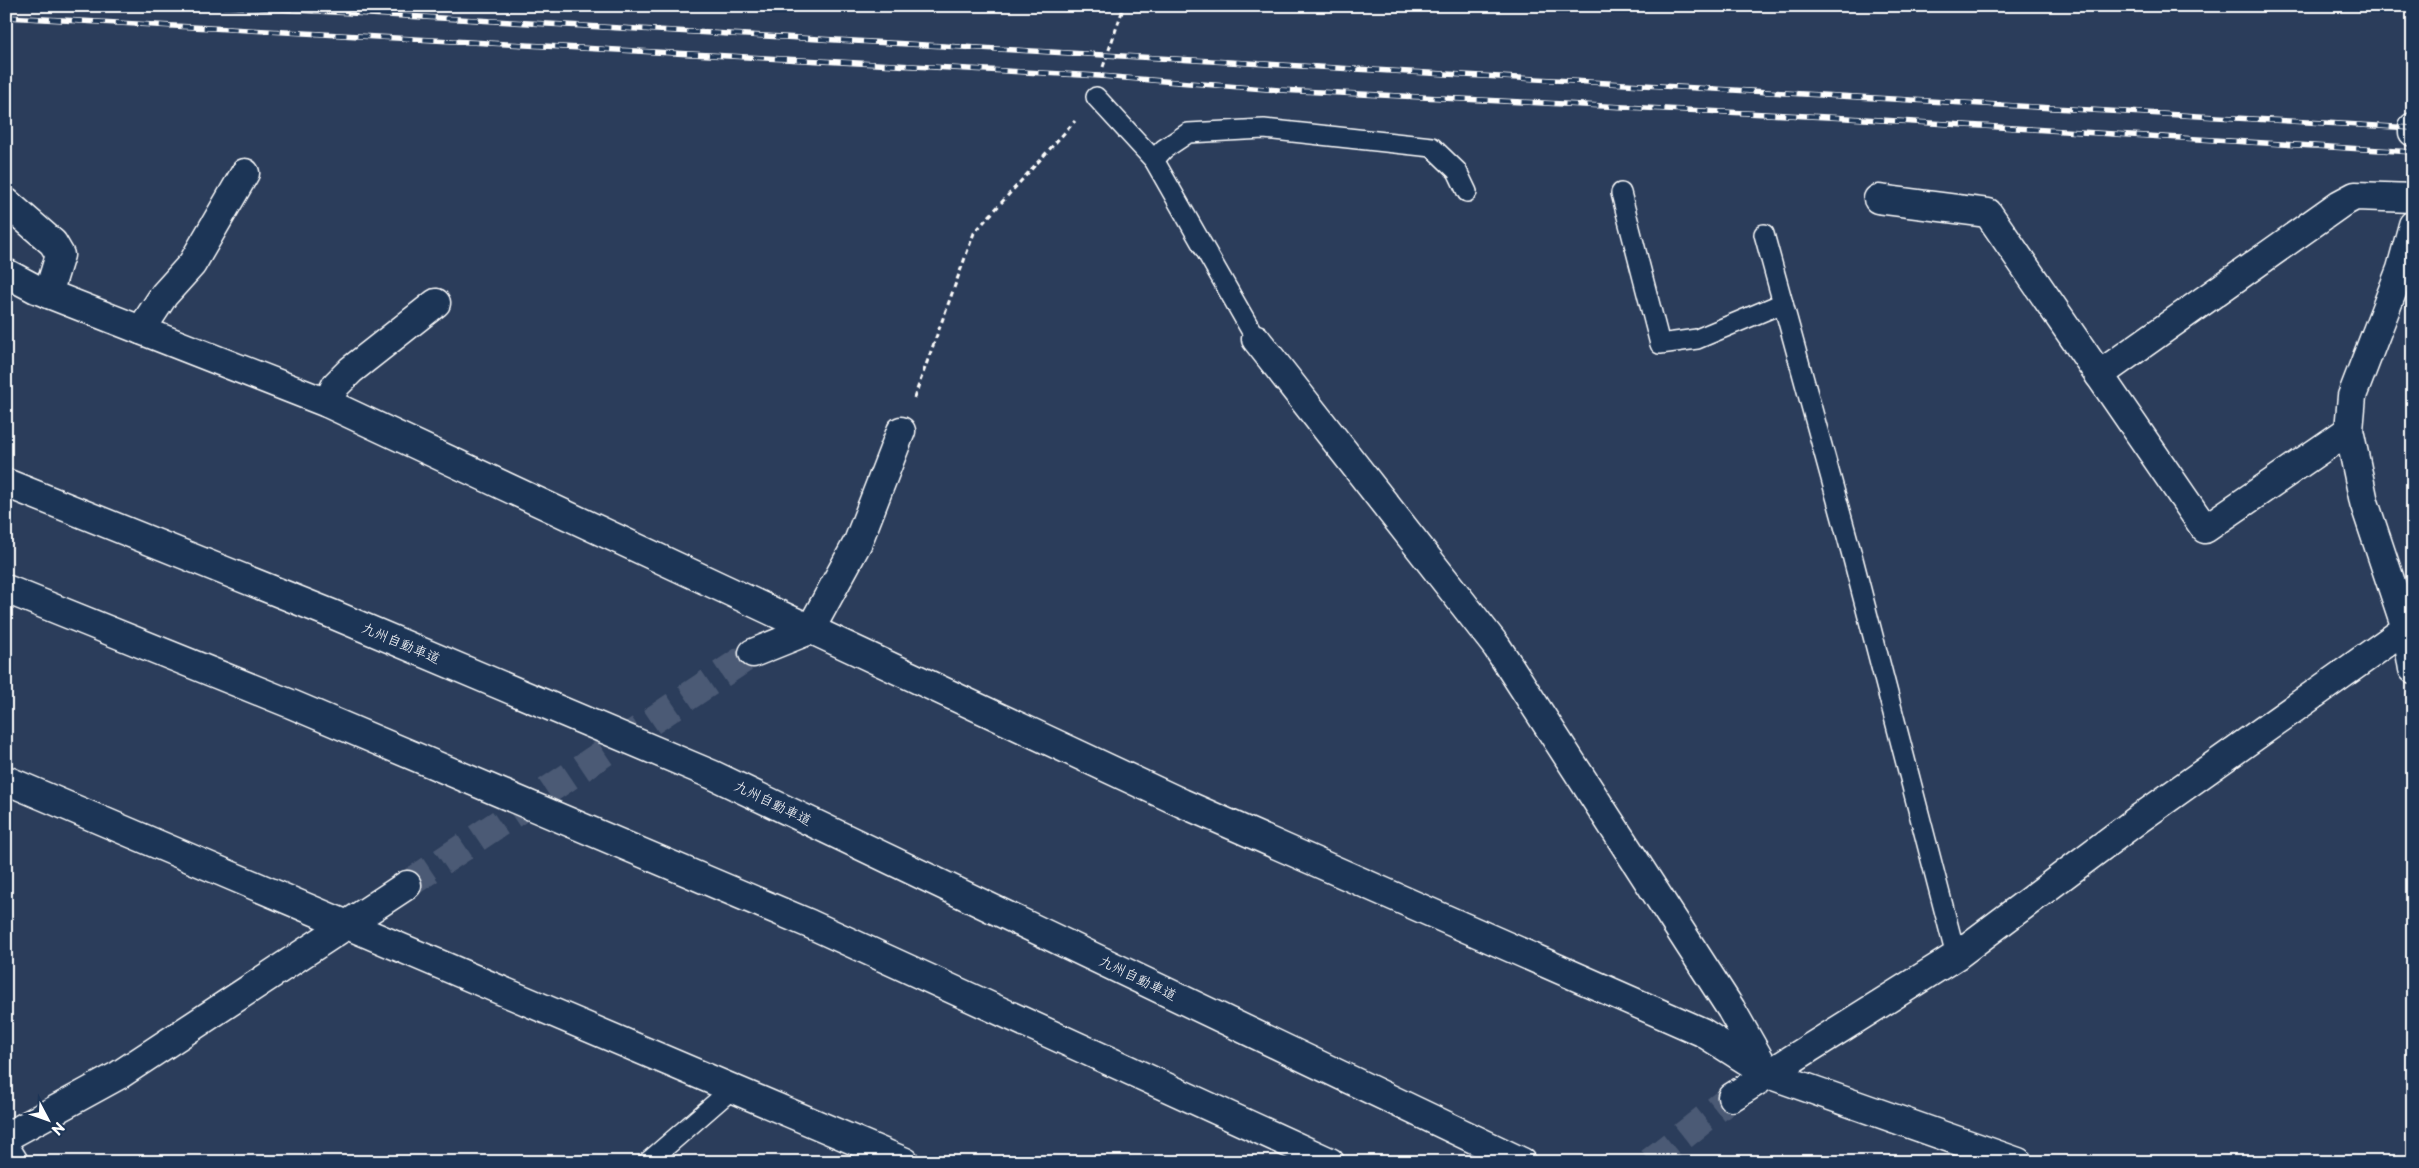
<svg xmlns="http://www.w3.org/2000/svg" width="2419" height="1168" viewBox="0 0 2419 1168" font-family="'Playpen Sans','Klee One',sans-serif">
  <style>
    .lines { fill: none; stroke-linecap: round; stroke-linejoin: round }
    .minor-tunnel { stroke: #4b5a74; stroke-width: 28; stroke-dasharray: 28 14; stroke-linecap: butt }
    .service-casing { stroke: #fff; stroke-width: 22 }
    .minor-casing { stroke: #fff; stroke-width: 31 }
    .motorway-casing { stroke: #fff; stroke-width: 31 }
    .path { stroke: #fff; stroke-width: 3; stroke-dasharray: 5 4; stroke-linecap: butt }
    .service { stroke: #1d3557; stroke-width: 19 }
    .minor { stroke: #1d3557; stroke-width: 28 }
    .motorway { stroke: #1d3557; stroke-width: 28 }
    .rail-casing { stroke: #fff; stroke-width: 5.5 }
    .rail { stroke: #1d3557; stroke-width: 4; stroke-dasharray: 11; stroke-linecap: butt }
    .labels { text-anchor: middle; stroke-width: 4; stroke-linejoin: round; paint-order: stroke }
    .street-label { font-size: 14px; fill: #fff; stroke: #1d3557 }
  </style>
  <rect width="100%" height="100%" fill="#2b3d5b"/>
  <filter id="ink" filterUnits="userSpaceOnUse"><feTurbulence type="fractalNoise" baseFrequency=".02" numOctaves="2"/><feDisplacementMap in="SourceGraphic" scale="10" xChannelSelector="R" yChannelSelector="G"/><feConvolveMatrix kernelMatrix="1 2 1 2 8 2 1 2 1" color-interpolation-filters="sRGB"/></filter>
  <g filter="url(#ink)">
    <g class="lines">
      <g class="minor-tunnel">
        <path d="M 407,885 L 753,653"/>
        <path d="M 1650,1162 L 1732,1097"/>
      </g>
      <defs>
        <g id="service">
          <path d="M 1096,97 L 1154,160 L 1256,339"/>
          <path d="M 1154,160 L 1164,149 L 1188,133 L 1264,129 L 1432,147 L 1457,171 L 1467,192"/>
          <path d="M 1621,193 L 1660,344 L 1697,339 L 1783,303"/>
          <path d="M 1764,234 L 1852,555 L 1956,956"/>
          <path d="M 648,1162 L 733,1088"/>
        </g>
        <g id="minor">
          <path d="M 2413,127 L 2413,132"/>
          <path d="M 1878,199 L 1988,213 L 2205,529 L 2349,430"/>
          <path d="M 6,202 L 53,243 L 60,255 L 48,294"/>
          <path d="M 2413,225 L 2401,269 L 2352,396 L 2349,430 L 2364,502 L 2406,628 L 2413,669"/>
          <path d="M 6,273 L 36,289 L 327,403 L 1182,803 L 1702,1032 L 1768,1074 L 2018,1162"/>
          <path d="M 141,330 L 164,295 L 192,264 L 245,173"/>
          <path d="M 1256,339 L 1497,647 L 1731,1009 L 1766,1071"/>
          <path d="M 2099,375 L 2340,204 L 2355,196 L 2413,198"/>
          <path d="M 327,403 L 336,385 L 351,370 L 436,303"/>
          <path d="M 753,653 L 810,630 L 858,542 L 901,431"/>
          <path d="M 6,780 L 905,1162"/>
          <path d="M 1732,1097 L 1956,956 L 2140,818 L 2413,624"/>
          <path d="M 6,1137 L 119,1075 L 407,885"/>
          <path d="M 6,1149 L 14,1162"/>
        </g>
        <g id="motorway">
          <path d="M 6,483 L 332,614 L 713,775 L 1522,1162"/>
          <path d="M 6,589 L 291,704 L 810,924 L 1330,1162"/>
        </g>
      </defs>
      <use href="#service" class="service-casing"/>
      <use href="#minor" class="minor-casing"/>
      <use href="#motorway" class="motorway-casing"/>
      <g class="path">
        <path d="M 1103,67 L 1124,6"/>
        <path d="M 914,398 L 974,233 L 1075,121"/>
      </g>
      <use href="#service" class="service"/>
      <use href="#minor" class="minor"/>
      <use href="#motorway" class="motorway"/>
      <defs>
        <g id="rail">
          <path d="M 226,6 L 2413,128"/>
          <path d="M 6,17 L 1100,76 L 1279,90 L 1847,118 L 2413,152"/>
        </g>
      </defs>
      <use href="#rail" class="rail-casing"/>
      <use href="#rail" class="rail"/>
    </g>
  </g>
  <g class="labels">
    <g class="street-label">
      <text transform="translate(401 643) rotate(23)" y="5">九州自動車道</text>
      <text transform="translate(773 803) rotate(26)" y="5">九州自動車道</text>
      <text transform="translate(1138 978) rotate(26)" y="5">九州自動車道</text>
    </g>
  </g>
  <rect width="2419" height="1168" fill="none" stroke="#1d3557" stroke-width="25"/>
  <rect x="12" y="12" width="2394" height="1143" fill="none" stroke="#fff" stroke-width="2" filter="url(#ink)"/>
  <g transform="translate(48 1120) rotate(131)" stroke="#1d3557" stroke-width="4" paint-order="stroke">
  <path d="M0-4L9 19L0 12L-9 19Z" fill="#ffffff"/>
  <text y="-8" font-size="14" font-weight="bold" text-anchor="middle" fill="#ffffff">N</text>
  </g>
</svg>
